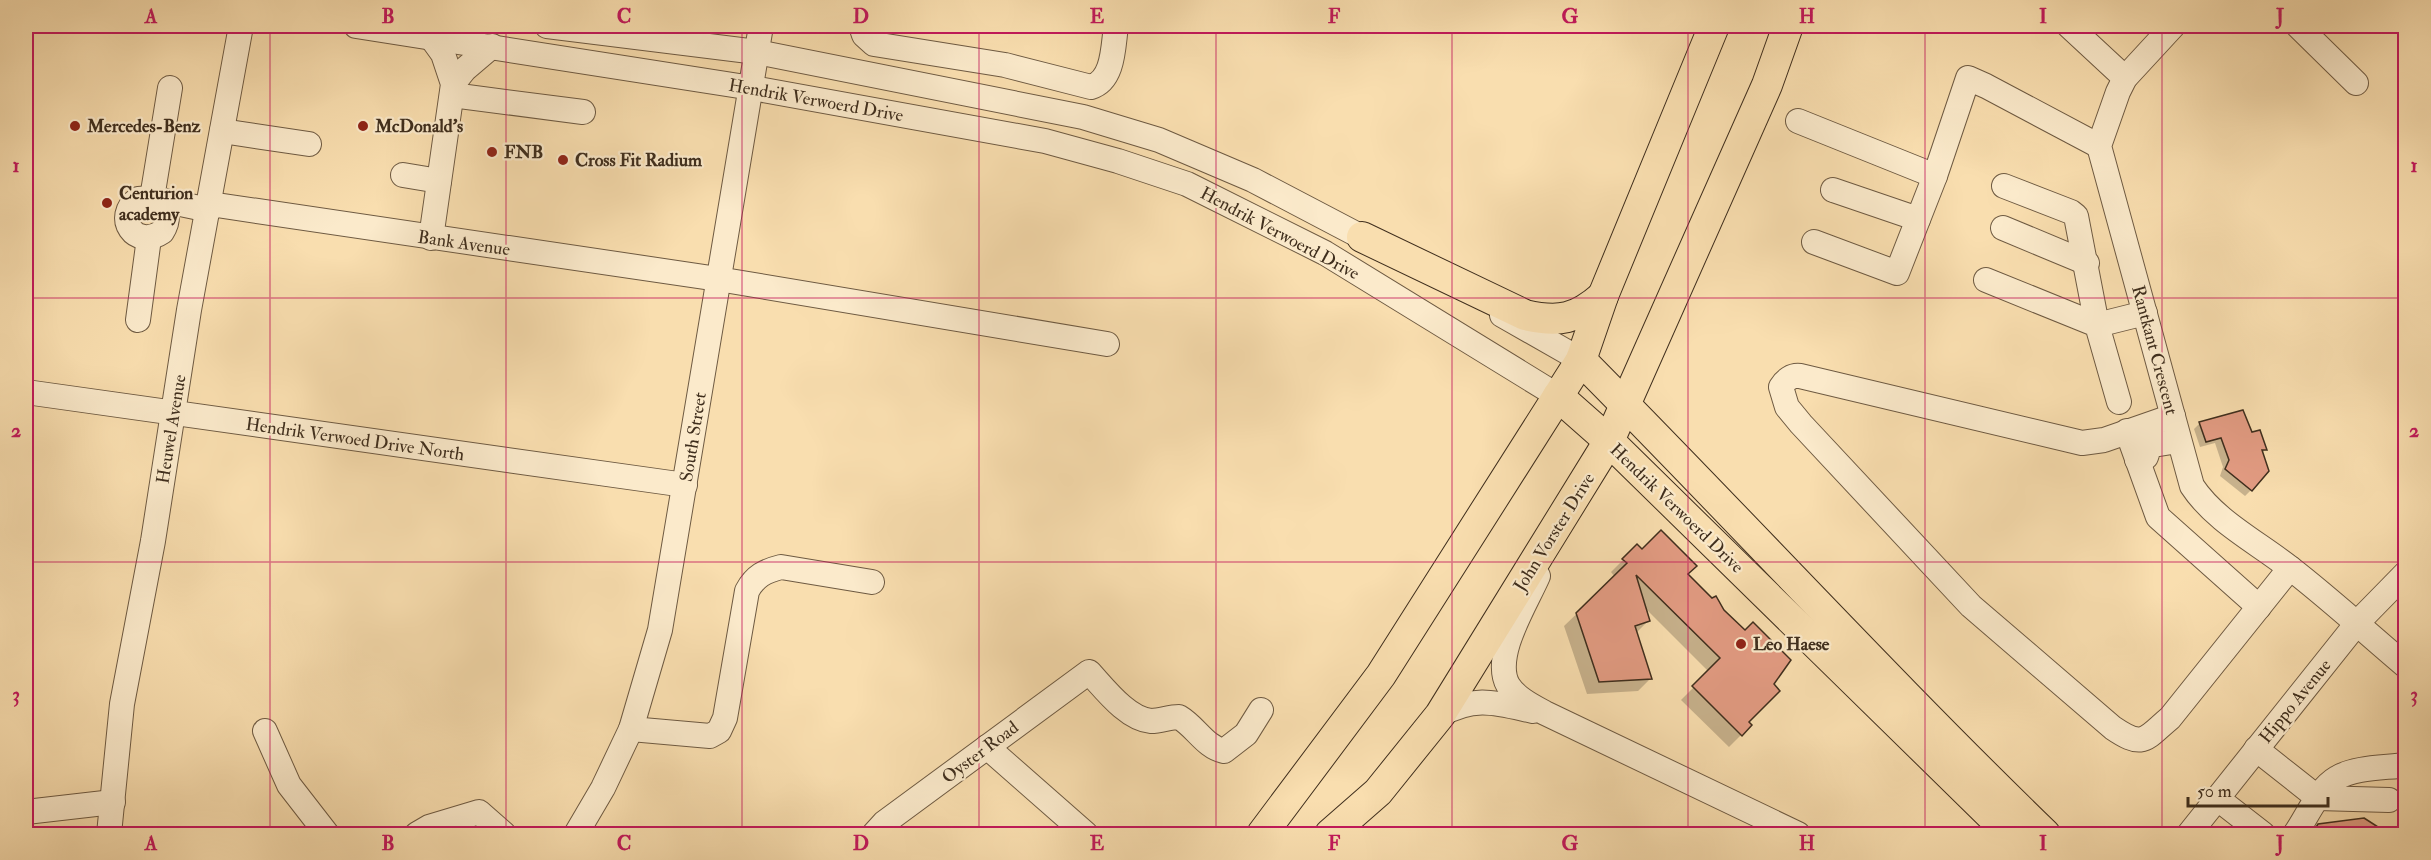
<svg xmlns="http://www.w3.org/2000/svg" width="2431" height="860" viewBox="0 0 2431 860" font-family="'IM FELL Double Pica',serif">
  <style>
    .shadow { fill: #0003 }
    .building { fill: #e29b82; stroke: #3f2e1d; stroke-width: 1.5 }
    .lines { fill: none; stroke-linecap: round; stroke-linejoin: round }
    .minor-casing { stroke: #6e5a42; stroke-width: 26 }
    .major-casing { stroke: #3f2e1d; stroke-width: 32 }
    .minor { stroke: #fbeacb; stroke-width: 24 }
    .major { stroke: #f9deaf; stroke-width: 30 }
    .grid { fill: none; stroke: #c2185b; stroke-width: 1.5; stroke-opacity: 0.55 }
    .poi-dot { fill: #8f2418; stroke: #fbeacb; stroke-width: 2 }
    .labels { text-anchor: middle; stroke-width: 4.5; stroke-linejoin: round; paint-order: stroke }
    .street-label { font-size: 18px; fill: #3f2e1d; stroke: #fbeacb }
    .poi-label { font-size: 18px; font-weight: bold; fill: #3f2e1d; stroke: #fbeacb; text-anchor: start }
    .neatline { fill: none; stroke: #c2185b; stroke-width: 2 }
    .grid-label { font-size: 20px; text-anchor: middle; font-weight: bold; fill: #c2185b }
  </style>
  <rect width="100%" height="100%" fill="#f9deaf"/>
  <filter id="stains"><feTurbulence type="fractalNoise" baseFrequency=".00333" numOctaves="4"/><feColorMatrix values="0 0 0 0 .2 0 0 0 0 .09 0 0 0 0 .02 0 0 0 .5 -.17"/></filter>
  <radialGradient id="worn" r=".72"><stop offset=".6" stop-color="#630" stop-opacity="0"/><stop offset="1" stop-color="#630" stop-opacity=".3"/></radialGradient>
  <g class="shadow">
    <path d="M 2200,423 L 2251,434 L 2265,450 L 2261,454 L 2251,490 L 2245,496 L 2220,476 L 2223,467 L 2215,443 L 2200,447 L 2194,429 Z"/>
    <path d="M 1637,546 L 1642,551 L 1686,574 L 1750,726 L 1729,747 L 1681,700 L 1709,672 L 1645,608 L 1649,620 L 1636,633 L 1650,679 L 1638,691 L 1587,694 L 1564,626 L 1615,577 L 1611,572 Z"/>
    <path d="M 2333,824 L 2406,833 L 2406,834 L 2322,834 Z"/>
  </g>
  <g class="building">
    <path d="M 2243,410 L 2252,432 L 2260,430 L 2267,450 L 2262,450 L 2269,471 L 2252,491 L 2225,469 L 2229,460 L 2221,438 L 2206,442 L 2199,422 Z"/>
    <path d="M 1661,530 L 1697,566 L 1688,574 L 1712,598 L 1716,596 L 1724,610 L 1745,630 L 1753,622 L 1791,660 L 1774,684 L 1780,691 L 1749,722 L 1752,725 L 1742,736 L 1692,686 L 1720,658 L 1636,575 L 1650,621 L 1635,626 L 1652,679 L 1599,682 L 1576,613 L 1627,563 L 1622,559 L 1637,544 L 1642,549 Z"/>
    <path d="M 2364,818 L 2389,834 L 2312,834 L 2318,824 Z"/>
  </g>
  <g class="lines">
    <defs>
      <g id="minor">
        <path d="M 356,26 L 752,88 L 1045,141 L 1118,161 L 1187,184 L 1325,253 L 1558,396"/>
        <path d="M 547,26 L 757,52 L 1083,117 L 1159,140 L 1253,180 L 1377,245"/>
        <path d="M 861,26 L 864,35 L 874,44 L 1005,65 L 1091,87 C 1114,80 1113,46 1116,26"/>
        <path d="M 2069,26 L 2125,78"/>
        <path d="M 2173,26 L 2125,78 L 2118,92 L 2099,146 L 2192,486 C 2215,521 2257,542 2290,568 C 2330,599 2367,633 2406,666"/>
        <path d="M 2298,26 L 2356,83"/>
        <path d="M 430,36 L 443,54 L 453,84 L 431,238"/>
        <path d="M 453,84 L 465,69 L 492,46"/>
        <path d="M 452,95 L 583,112"/>
        <path d="M 1798,121 L 1935,176"/>
        <path d="M 222,131 L 309,144"/>
        <path d="M 403,175 L 439,181"/>
        <path d="M 2004,186 L 2071,212 L 2076,216 L 2097,325 L 2145,313"/>
        <path d="M 1833,190 L 1918,219"/>
        <path d="M 152,198 L 170,88"/>
        <path d="M 159,201 C 168,211 169,221 162,232 C 135,250 113,217 138,199 L 152,198 L 209,210"/>
        <path d="M 210,204 L 718,279 L 1107,344"/>
        <path d="M 2003,228 L 2087,263"/>
        <path d="M 1814,242 L 1897,273 L 1935,176 L 1968,78 L 1986,86 L 2099,146"/>
        <path d="M 1986,280 L 2097,325 L 2119,402"/>
        <path d="M 1502,315 L 1581,360"/>
        <path d="M 138,320 L 149,238"/>
        <path d="M 26,392 L 685,485"/>
        <path d="M 2173,416 L 2104,440 L 2082,443 L 1800,376 C 1792,375 1785,380 1781,387 L 1787,407 L 1801,424 L 1971,606 L 2113,728 C 2144,749 2145,739 2170,718 L 2290,568"/>
        <path d="M 2127,431 L 2158,517 L 2259,607"/>
        <path d="M 2137,460 L 2146,457 L 2149,448 L 2153,445 L 2178,441"/>
        <path d="M 1538,576 C 1526,604 1492,656 1508,685 C 1516,698 1532,706 1545,713 L 1798,834"/>
        <path d="M 1440,715 C 1475,695 1497,703 1533,711"/>
        <path d="M 631,729 L 710,736 L 719,731 L 725,718 L 747,591 C 755,576 765,571 781,567 L 872,582"/>
        <path d="M 265,731 L 289,785 L 327,834"/>
        <path d="M 987,747 L 1086,834"/>
        <path d="M 2256,749 L 2318,798 L 2389,800"/>
        <path d="M 2218,799 L 2263,834"/>
        <path d="M 26,812 L 113,802"/>
        <path d="M 109,834 L 122,704 L 153,541 L 189,310 L 241,26"/>
        <path d="M 417,834 L 429,827 L 479,812 L 504,834"/>
        <path d="M 576,834 L 603,788 L 631,729 L 660,630 L 761,26"/>
        <path d="M 874,834 L 884,823 L 1089,672 C 1104,688 1127,719 1151,721 C 1161,721 1169,717 1179,717 C 1196,727 1205,747 1224,751 L 1246,734 L 1261,710"/>
        <path d="M 2189,834 L 2358,622 L 2406,573"/>
        <path d="M 2295,834 C 2307,817 2318,789 2337,778 C 2355,767 2384,768 2406,765"/>
      </g>
      <g id="major">
        <path d="M 1362,237 L 1525,315 C 1559,323 1577,319 1603,296"/>
        <path d="M 1581,360 C 1737,517 1886,680 2045,834"/>
        <path d="M 1558,396 L 1609,441 L 2010,834"/>
        <path d="M 1262,834 L 1381,675 L 1581,360 L 1603,296 L 1714,26"/>
        <path d="M 1330,834 L 1378,792 L 1440,715 L 1609,441 L 1767,85 L 1788,26"/>
      </g>
    </defs>
    <use href="#minor" class="minor-casing"/>
    <use href="#major" class="major-casing"/>
    <use href="#minor" class="minor"/>
    <use href="#major" class="major"/>
  </g>
  <path class="grid" d="M 270,26 L 270,834M 506,26 L 506,834M 742,26 L 742,834M 979,26 L 979,834M 1216,26 L 1216,834M 1452,26 L 1452,834M 1688,26 L 1688,834M 1925,26 L 1925,834M 2162,26 L 2162,834M 26,298 L 2406,298M 26,562 L 2406,562"/>
  <g class="poi-dot">
    <circle cx="75" cy="126" r="6"/>
    <circle cx="363" cy="126" r="6"/>
    <circle cx="492" cy="152" r="6"/>
    <circle cx="563" cy="160" r="6"/>
    <circle cx="107" cy="203" r="6"/>
    <circle cx="1741" cy="644" r="6"/>
  </g>
  <g class="labels">
    <g class="street-label">
      <text transform="translate(816 100) rotate(10)" y="6">Hendrik Verwoerd Drive</text>
      <text transform="translate(1280 233) rotate(28)" y="6">Hendrik Verwoerd Drive</text>
      <text transform="translate(464 243) rotate(8)" y="6">Bank Avenue</text>
      <text transform="translate(2155 350) rotate(75)" y="6">Rantkant Crescent</text>
      <text transform="translate(171 429) rotate(-81)" y="6">Heuwel Avenue</text>
      <text transform="translate(693 437) rotate(-81)" y="6">South Street</text>
      <text transform="translate(355 439) rotate(8)" y="6">Hendrik Verwoed Drive North</text>
      <text transform="translate(1677 508) rotate(44)" y="6">Hendrik Verwoerd Drive</text>
      <text transform="translate(1554 532) rotate(-58)" y="6">John Vorster Drive</text>
      <text transform="translate(2295 701) rotate(-51)" y="6">Hippo Avenue</text>
      <text transform="translate(980 752) rotate(-37)" y="6">Oyster Road</text>
    </g>
    <g class="poi-label">
      <text x="87" y="132">Mercedes-Benz</text>
      <text x="375" y="132">McDonald's</text>
      <text x="504" y="158">FNB</text>
      <text x="575" y="166">Cross Fit Radium</text>
      <text x="119" y="199">Centurion<tspan x="119" dy="21">academy</tspan></text>
      <text x="1753" y="650">Leo Haese</text>
    </g>
  </g>
  <rect width="2431" height="860" fill="none" stroke="#f9deaf" stroke-width="66"/>
  <path d="M2188 797v9h140v-9" fill="none" stroke="#3f2e1d" stroke-width="3"/>
  <text x="2197" y="797" font-size="18" fill="#3f2e1d" stroke="#fbeacb" stroke-width="4.5" paint-order="stroke">50 m</text>
  <rect x="33" y="33" width="2365" height="794" class="neatline"/>
  <g class="grid-label">
    <text x="151" y="23">A</text>
    <text x="388" y="23">B</text>
    <text x="624" y="23">C</text>
    <text x="861" y="23">D</text>
    <text x="1097" y="23">E</text>
    <text x="1334" y="23">F</text>
    <text x="1570" y="23">G</text>
    <text x="1807" y="23">H</text>
    <text x="2043" y="23">I</text>
    <text x="2280" y="23">J</text>
    <text x="16" y="172">1</text>
    <text x="2414" y="172">1</text>
    <text x="16" y="437">2</text>
    <text x="2414" y="437">2</text>
    <text x="16" y="701">3</text>
    <text x="2414" y="701">3</text>
    <text x="151" y="850">A</text>
    <text x="388" y="850">B</text>
    <text x="624" y="850">C</text>
    <text x="861" y="850">D</text>
    <text x="1097" y="850">E</text>
    <text x="1334" y="850">F</text>
    <text x="1570" y="850">G</text>
    <text x="1807" y="850">H</text>
    <text x="2043" y="850">I</text>
    <text x="2280" y="850">J</text>
  </g>
  <rect width="100%" height="100%" filter="url(#stains)"/>
  <rect width="100%" height="100%" fill="url(#worn)"/>
</svg>
